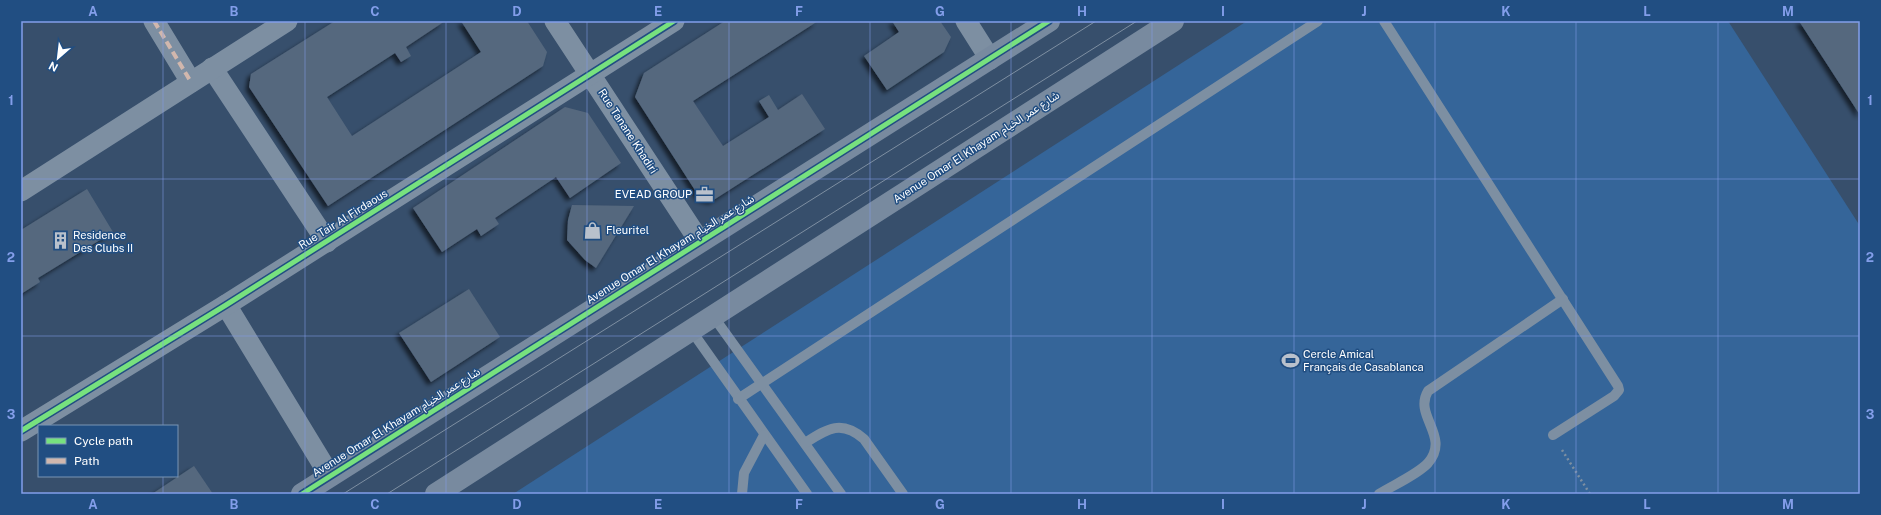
<svg xmlns="http://www.w3.org/2000/svg" width="1881" height="515" viewBox="0 0 1881 515" font-family="'Public Sans','Noto Sans Arabic',sans-serif">
  <style>
    .green { fill: #356599 }
    .building { fill: #55687e; filter: url(#shadow) }
    .lines { fill: none; stroke-linecap: round; stroke-linejoin: round }
    .path { stroke: #7d8fa2; stroke-width: 2.5; stroke-dasharray: 2 3; stroke-linecap: butt }
    .lane { stroke: #7d8fa2; stroke-width: 10 }
    .street { stroke: #7d8fa2; stroke-width: 21 }
    .secondary { stroke: #788a9f; stroke-width: 22 }
    .tram { stroke: #7e8fa2; stroke-width: 1 }
    .quiet { stroke: #d1b7ad; stroke-width: 4; stroke-dasharray: 8 4; stroke-linecap: butt }
    .cycleway-casing { stroke: #214e82; stroke-width: 8 }
    .cycleway { stroke: #77e17e; stroke-width: 5 }
    .grid { fill: none; stroke: #839eea; stroke-width: 1; stroke-opacity: 0.55 }
    .labels { text-anchor: middle; stroke-width: 3; stroke-linejoin: round; paint-order: stroke }
    .street-label { font-size: 11px; fill: #fff; stroke: #214e82 }
    .poi-label { font-size: 11px; fill: #fff; stroke: #214e82; text-anchor: start }
    .neatline { fill: none; stroke: #839eea; stroke-width: 1.5 }
    .grid-label { font-size: 13px; text-anchor: middle; font-weight: bold; fill: #839eea }
  </style>
  <defs>
    <filter id="shadow"><feDropShadow dx="-3.5" dy="3.5" stdDeviation="2" flood-color="#0009"/></filter>
  </defs>
  <rect width="100%" height="100%" fill="#374f6c"/>
  <path class="green" d="M 1247,21 L 1728,21 L 1860,226 L 1860,494 L 513,494 Z"/>
  <g class="building">
    <path d="M 335,21 L 445,21 L 406,47 L 411,56 L 401,62 L 395,53 L 327,97 L 352,136 L 481,52 L 461,21 L 527,21 L 547,52 L 543,66 L 328,206 L 249,87 L 251,74 Z"/>
    <path d="M 725,21 L 818,21 L 693,101 L 723,146 L 769,117 L 759,101 L 769,95 L 778,110 L 802,94 L 825,129 L 712,201 L 700,198 L 635,97 L 644,73 Z"/>
    <path d="M 892,21 L 940,21 L 951,37 L 944,52 L 887,90 L 864,56 L 899,32 Z"/>
    <path d="M 1799,21 L 1860,21 L 1860,115 Z"/>
    <path d="M 565,107 L 588,113 L 621,163 L 570,198 L 556,177 L 495,218 L 499,224 L 481,236 L 477,229 L 442,252 L 413,208 Z"/>
    <path d="M 87,189 L 113,232 L 38,278 L 40,282 L 21,294 L 21,230 Z"/>
    <path d="M 572,205 L 634,206 L 596,268 L 585,260 L 567,240 L 568,220 Z"/>
    <path d="M 469,289 L 500,337 L 431,382 L 399,333 Z"/>
    <path d="M 194,466 L 213,494 L 152,494 Z"/>
  </g>
  <g class="lines">
    <path class="path" d="M 1562,450 L 1590,494"/>
    <g class="lane">
      <path d="M 1384,21 L 1618,386 L 1619,390 L 1614,396 L 1553,435"/>
      <path d="M 713,316 L 841,494"/>
      <path d="M 691,330 L 807,494"/>
      <path d="M 738,399 L 1318,21"/>
      <path d="M 805,443 C 827,429 841,419 864,439 L 903,494"/>
      <path d="M 742,494 L 744,473 L 764,435"/>
      <path d="M 1379,494 C 1393,485 1417,475 1428,463 C 1451,436 1413,416 1428,391 L 1563,299"/>
    </g>
    <g class="street">
      <path d="M 154,21 L 191,82"/>
      <path d="M 555,21 L 700,242"/>
      <path d="M 966,21 L 990,59"/>
      <path d="M 212,68 L 327,242"/>
      <path d="M 21,191 L 287,21"/>
      <path d="M 226,305 L 330,476"/>
      <path d="M 21,431 L 226,305 L 674,21"/>
    </g>
    <g class="secondary">
      <path d="M 302,494 L 1049,21"/>
      <path d="M 436,494 L 1173,21"/>
    </g>
    <g class="tram">
      <path d="M 343,494 L 1096,21"/>
      <path d="M 387,494 L 1137,21"/>
    </g>
    <path class="quiet" d="M 154,21 L 191,82"/>
    <defs>
      <g id="cycleway">
        <path d="M 21,431 L 226,305 L 674,21"/>
        <path d="M 302,494 L 1049,21"/>
      </g>
    </defs>
    <use href="#cycleway" class="cycleway-casing"/>
    <use href="#cycleway" class="cycleway"/>
  </g>
  <path class="grid" d="M 163,21 L 163,426M 305,21 L 305,494M 446,21 L 446,494M 587,21 L 587,494M 729,21 L 729,494M 870,21 L 870,494M 1011,21 L 1011,494M 1152,21 L 1152,494M 1294,21 L 1294,494M 1435,21 L 1435,494M 1576,21 L 1576,494M 1718,21 L 1718,494M 21,179 L 1860,179M 21,336 L 1860,336M 163,476 L 163,494"/>
  <defs>
    <symbol id="office-bare" viewBox="-9 -9 18 18"><path d="M-6-3h4V-5.5h4V-3h4V5H-6ZM-1-4.5V-3h2v-1.5ZM-6 0V1H6V0Z" fill="#b9c1cc" stroke="#214e82" stroke-width="2.5" paint-order="stroke"/></symbol>
    <symbol id="shop-bare" viewBox="-9 -9 18 18"><path d="M-5-2.5h2.3a2.7 3.5 0 0 1 5.4 0H5L5.5 6h-11ZM-1.5-2.5h3a1.5 2.3 0 0 0-3 0Z" fill="#b9c1cc" stroke="#214e82" stroke-width="2.5" paint-order="stroke"/></symbol>
    <symbol id="building-bare" viewBox="-9 -9 18 18"><path d="M-4-6H4V6H1V3H-1V6H-4ZM-2.5-4.3h1.7v1.8h-1.7ZM.8-4.3h1.7v1.8H.8ZM-2.5-1h1.7V.8h-1.7ZM.8-1h1.7V.8H.8Z" fill="#b9c1cc" stroke="#214e82" stroke-width="2.5" paint-order="stroke"/></symbol>
    <symbol id="stadium-bare" viewBox="-9 -9 18 18"><path d="M0-5a6.5 5 0 1 0 0 10a6.5 5 0 1 0 0-10ZM-3.5-1.8h7v3.6h-7Z" fill="#b9c1cc" stroke="#214e82" stroke-width="2.5" paint-order="stroke"/></symbol>
  </defs>
  <g fill-rule="evenodd">
    <use href="#office-bare" x="692" y="182" width="25" height="25"/>
    <use href="#shop-bare" x="580" y="218" width="25" height="25"/>
    <use href="#building-bare" x="48" y="228" width="25" height="25"/>
    <use href="#stadium-bare" x="1278" y="348" width="25" height="25"/>
  </g>
  <g class="labels">
    <g class="street-label">
      <text transform="translate(628 131) rotate(57)" y="4">Rue Tanane Khadiri</text>
      <text transform="translate(976 147) rotate(-33)" y="4">Avenue Omar El Khayam شارع عمر الخيام</text>
      <text transform="translate(343 219) rotate(-32)" y="4">Rue Tair Al Firdaous</text>
      <text transform="translate(670 249) rotate(-32)" y="4">Avenue Omar El Khayam شارع عمر الخيام</text>
      <text transform="translate(396 422) rotate(-32)" y="4">Avenue Omar El Khayam شارع عمر الخيام</text>
    </g>
    <g class="poi-label">
      <text x="692" y="198" text-anchor="end">EVEAD GROUP</text>
      <text x="606" y="234">Fleuritel</text>
      <text x="73" y="239">Residence<tspan x="73" dy="13">Des Clubs II</tspan></text>
      <text x="1303" y="358">Cercle Amical<tspan x="1303" dy="13">Français de Casablanca</tspan></text>
    </g>
  </g>
  <rect width="1881" height="515" fill="none" stroke="#214e82" stroke-width="44"/>
  <rect x="38" y="425" width="140" height="52" fill="#214e82" stroke="#7a95b4"/>
  <rect x="46" y="438" width="20" height="6" fill="#77e17e" stroke="#7a95b4"/>
  <text x="74" y="445" font-size="12" fill="#ffffff">Cycle path</text>
  <rect x="46" y="458" width="20" height="6" fill="#d1b7ad" stroke="#7a95b4"/>
  <text x="74" y="465" font-size="12" fill="#ffffff">Path</text>
  <g transform="translate(58 58) rotate(208)" stroke="#214e82" stroke-width="3" paint-order="stroke">
  <path d="M0-3L7 15L0 10L-7 15Z" fill="#ffffff"/>
  <text y="-6" font-size="11" font-weight="bold" text-anchor="middle" fill="#ffffff">N</text>
  </g>
  <rect x="22" y="22" width="1837" height="471" class="neatline"/>
  <g class="grid-label">
    <text x="93" y="16">A</text>
    <text x="234" y="16">B</text>
    <text x="375" y="16">C</text>
    <text x="517" y="16">D</text>
    <text x="658" y="16">E</text>
    <text x="799" y="16">F</text>
    <text x="940" y="16">G</text>
    <text x="1082" y="16">H</text>
    <text x="1223" y="16">I</text>
    <text x="1364" y="16">J</text>
    <text x="1506" y="16">K</text>
    <text x="1647" y="16">L</text>
    <text x="1788" y="16">M</text>
    <text x="11" y="105">1</text>
    <text x="1870" y="105">1</text>
    <text x="11" y="262">2</text>
    <text x="1870" y="262">2</text>
    <text x="11" y="419">3</text>
    <text x="1870" y="419">3</text>
    <text x="93" y="509">A</text>
    <text x="234" y="509">B</text>
    <text x="375" y="509">C</text>
    <text x="517" y="509">D</text>
    <text x="658" y="509">E</text>
    <text x="799" y="509">F</text>
    <text x="940" y="509">G</text>
    <text x="1082" y="509">H</text>
    <text x="1223" y="509">I</text>
    <text x="1364" y="509">J</text>
    <text x="1506" y="509">K</text>
    <text x="1647" y="509">L</text>
    <text x="1788" y="509">M</text>
  </g>
</svg>
